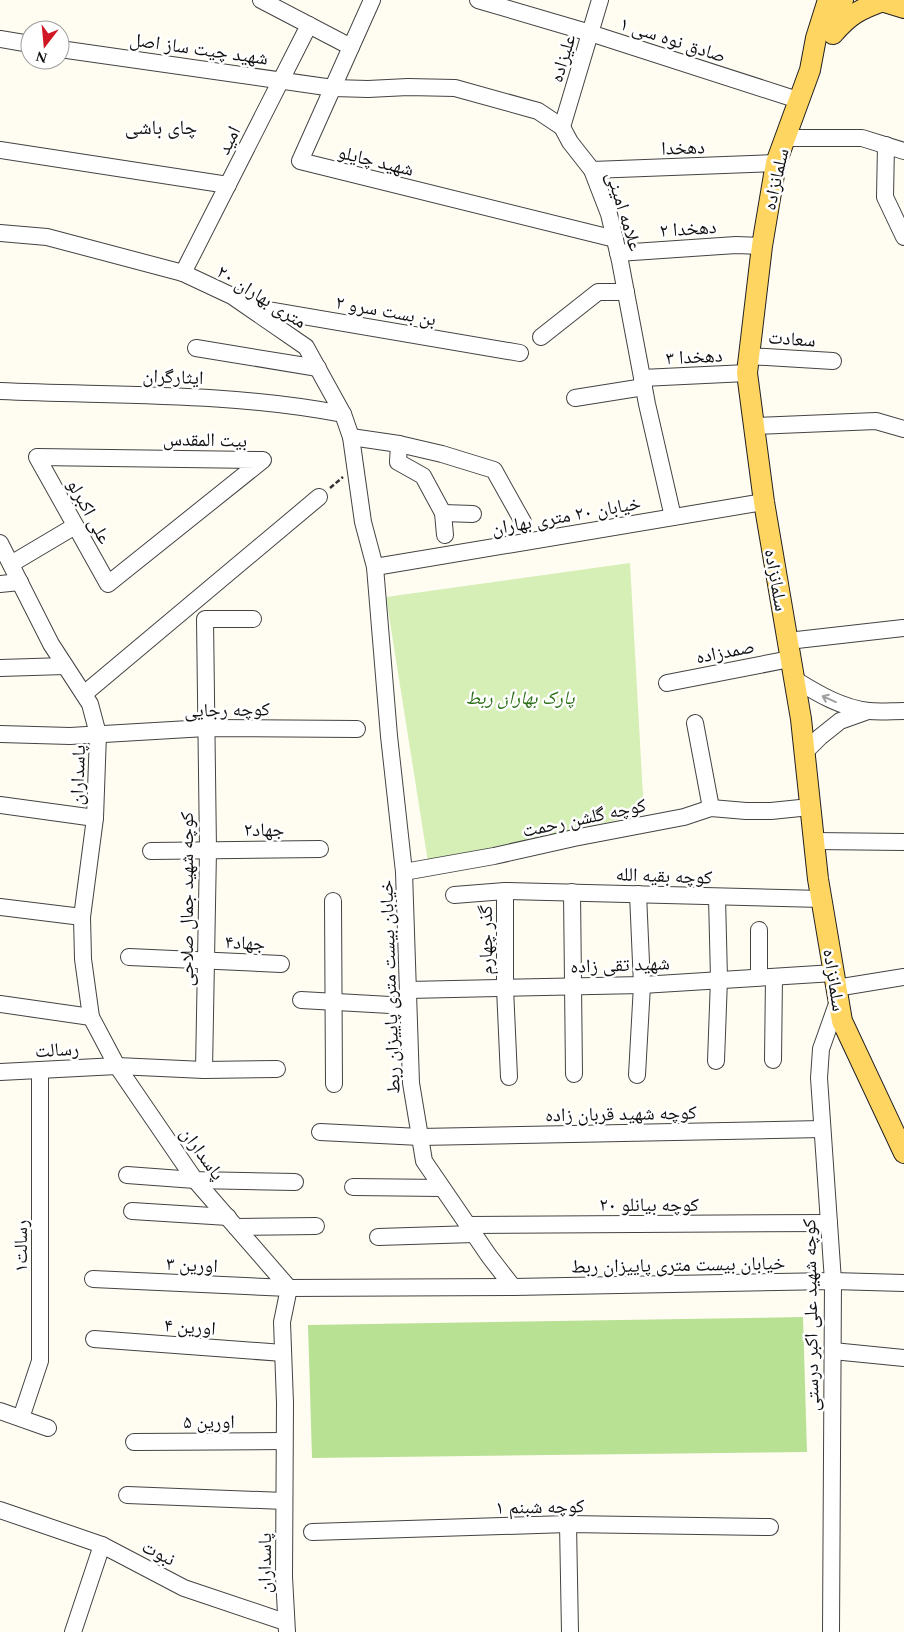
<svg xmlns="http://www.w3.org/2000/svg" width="904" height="1632" viewBox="0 0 904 1632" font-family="Spectral,'Noto Naskh Arabic',serif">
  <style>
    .green { fill: #d5efb7 }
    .forest { fill: #b9e194 }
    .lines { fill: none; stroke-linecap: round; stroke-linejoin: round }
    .minor-casing { stroke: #434343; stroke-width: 18 }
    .major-casing { stroke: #212121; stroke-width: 22 }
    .path { stroke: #323232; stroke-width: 2.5; stroke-dasharray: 5 2.5; stroke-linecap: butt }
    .minor { stroke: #fff; stroke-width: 16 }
    .major { stroke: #ffd562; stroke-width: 20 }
    .oneway { stroke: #9f9f9f }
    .labels { text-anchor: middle; stroke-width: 5; stroke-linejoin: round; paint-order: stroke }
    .street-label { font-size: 19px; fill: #101010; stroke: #fff }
    .park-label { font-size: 19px; font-style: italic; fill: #2c7018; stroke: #fff }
    .neighbourhood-label { font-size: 20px; fill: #101010; stroke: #fff }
  </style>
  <rect width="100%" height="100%" fill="#fffcf2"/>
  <path class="green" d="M 630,563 L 644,814 L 428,862 L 386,597 Z"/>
  <path class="forest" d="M 803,1317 L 807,1452 L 312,1458 L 308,1325 Z"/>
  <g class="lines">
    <defs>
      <g id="minor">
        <path d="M 261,0 L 351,47"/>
        <path d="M 372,0 L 300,161 L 615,239"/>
        <path d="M 478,0 L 590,33 L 798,100"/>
        <path d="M 0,39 L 30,44"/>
        <path d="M 60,49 L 333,88 L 368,89 L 408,87 L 455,88 L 538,111 L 562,127 L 570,142 L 592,170 L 609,214 L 620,261 L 647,404 L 673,517"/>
        <path d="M 562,127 L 600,0"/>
        <path d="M 784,138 L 862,138 L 904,151"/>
        <path d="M 886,145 L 885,197 L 904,237"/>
        <path d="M 0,150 L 228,185"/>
        <path d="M 592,170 L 776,163"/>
        <path d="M 0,233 L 47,237 L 183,273 L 232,296 L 306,347 L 343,414 L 351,437 L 363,522 L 375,567 L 389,736 L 404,872 L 411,1083 L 424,1161 L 489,1256 L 513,1287 L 833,1281 L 904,1283"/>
        <path d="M 618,253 L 736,245 L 762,246"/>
        <path d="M 183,273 L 309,25"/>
        <path d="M 251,307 L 520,353"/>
        <path d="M 541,337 L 598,292 L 626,292"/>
        <path d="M 196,348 L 318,368"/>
        <path d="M 748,356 L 833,361"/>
        <path d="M 642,378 L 747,373"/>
        <path d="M 0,391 C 114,396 230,392 343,414"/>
        <path d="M 575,398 L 644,387"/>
        <path d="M 754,426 L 876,421 L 904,429"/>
        <path d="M 351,437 L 399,444 L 398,462 L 423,476 L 443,513 L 445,535"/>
        <path d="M 399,444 L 442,454 L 494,470 L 523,522"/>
        <path d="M 37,457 L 263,460 L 108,584 Z"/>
        <path d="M 443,513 L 473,514"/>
        <path d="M 0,543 L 51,644 L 90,704 L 98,734 L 95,818 L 82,917 L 83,959 L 91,1017 L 117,1066 L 195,1180 L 289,1288"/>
        <path d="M 11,564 L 75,526"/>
        <path d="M 375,567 L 764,502"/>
        <path d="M 0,584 L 20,582"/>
        <path d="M 788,641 L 903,628"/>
        <path d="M 0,668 L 65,666"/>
        <path d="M 794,679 C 817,693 841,708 869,711 C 880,712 892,711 904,711"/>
        <path d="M 667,683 L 790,659"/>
        <path d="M 84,694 L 319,497"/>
        <path d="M 695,723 L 711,808"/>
        <path d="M 0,734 L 70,736 L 206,728 L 357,729"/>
        <path d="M 804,753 L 820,737 L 840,721 L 868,711"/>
        <path d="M 0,805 L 95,818"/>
        <path d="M 814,841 L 904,842"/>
        <path d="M 151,851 L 320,849"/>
        <path d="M 404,872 L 494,856 L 574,838 L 684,817 L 711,808 L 746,811 L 771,811 L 810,807"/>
        <path d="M 505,891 L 505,988 L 509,1077"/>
        <path d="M 572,892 L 574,1074"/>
        <path d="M 454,895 L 505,891 L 822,899"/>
        <path d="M 333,901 L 334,1084"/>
        <path d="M 0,907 L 82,917"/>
        <path d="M 129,957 L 281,964"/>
        <path d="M 759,977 L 759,930"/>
        <path d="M 836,988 L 904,977"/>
        <path d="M 408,990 L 642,985 L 834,973"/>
        <path d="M 301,1000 L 408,1006"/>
        <path d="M 0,1004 L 91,1017"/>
        <path d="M 773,1060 L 774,977"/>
        <path d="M 716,1061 L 719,979 L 717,897"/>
        <path d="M 204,1070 L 208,850 L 205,619 L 253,619"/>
        <path d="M 0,1072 L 117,1066 L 204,1070 L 277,1069"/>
        <path d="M 637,1075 L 642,985 L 638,894"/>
        <path d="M 320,1132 L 420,1137 L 822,1129"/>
        <path d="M 127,1175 L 195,1180 L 295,1182"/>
        <path d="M 353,1187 L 442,1188"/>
        <path d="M 132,1211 L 228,1217"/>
        <path d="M 468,1225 L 829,1223"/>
        <path d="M 236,1227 L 316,1226"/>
        <path d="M 378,1237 L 474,1234"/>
        <path d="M 93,1279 L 289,1288 L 513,1287"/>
        <path d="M 94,1339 L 283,1353"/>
        <path d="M 833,1351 L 904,1358"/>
        <path d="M 0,1411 L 48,1428"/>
        <path d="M 21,1418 L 40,1361 L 40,1070"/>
        <path d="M 134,1442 L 284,1441"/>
        <path d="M 127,1495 L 284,1501"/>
        <path d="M 0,1510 L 102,1545"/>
        <path d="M 568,1524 L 570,1632"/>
        <path d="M 312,1532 L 568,1524 L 770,1527"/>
        <path d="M 73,1632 L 102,1545 L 184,1588 L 285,1622"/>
        <path d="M 287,1632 L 284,1577 L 285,1403 L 282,1322 L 289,1288"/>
        <path d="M 831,1632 L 833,1281 L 819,1078 L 821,1049 L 838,1001"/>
      </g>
      <g id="major">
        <path d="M 828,0 L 816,38 L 810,70 L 776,163 L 762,246 L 747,373 L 764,502 L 801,719 L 818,879 L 842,1021 L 904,1153"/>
        <path d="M 878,0 L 904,8"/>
        <path d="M 831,30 L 843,0"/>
        <path d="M 833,34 C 849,15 860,9 883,1"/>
      </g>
    </defs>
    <use href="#minor" class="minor-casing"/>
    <use href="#major" class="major-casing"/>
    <path class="path" d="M 330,488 L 343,477"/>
    <use href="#minor" class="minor"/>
    <use href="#major" class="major"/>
  </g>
  <defs><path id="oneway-shaft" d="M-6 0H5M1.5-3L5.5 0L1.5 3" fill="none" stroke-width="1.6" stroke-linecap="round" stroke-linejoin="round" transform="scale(1.25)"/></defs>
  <use class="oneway" href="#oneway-shaft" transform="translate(829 699) rotate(-156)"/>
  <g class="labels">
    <g class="street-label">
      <text transform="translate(673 39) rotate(18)" y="7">صادق نوه سی ۱</text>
      <text transform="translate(199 48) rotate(8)" y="7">شهید چیت ساز اصل</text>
      <text transform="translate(562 58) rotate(-73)" y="7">علیزاده</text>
      <text transform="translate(228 140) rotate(-63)" y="7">امید</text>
      <text transform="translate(683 147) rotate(-2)" y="7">دهخدا</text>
      <text transform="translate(376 160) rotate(14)" y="7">شهید چایلو</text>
      <text transform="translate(775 179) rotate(-77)" y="7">سلمانزاده</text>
      <text transform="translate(625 211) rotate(73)" y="7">علامه امینی</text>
      <text transform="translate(688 228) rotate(-4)" y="7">دهخدا ۲</text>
      <text transform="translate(262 296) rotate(32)" y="7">۲۰ متری بهاران</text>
      <text transform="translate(386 310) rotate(10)" y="7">بن بست سرو ۲</text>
      <text transform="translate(792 338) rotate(4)" y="7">سعادت</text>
      <text transform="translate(694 356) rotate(-3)" y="7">دهخدا ۳</text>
      <text transform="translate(173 376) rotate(2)" y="7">ایثارگران</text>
      <text transform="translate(205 439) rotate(1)" y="7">بیت المقدس</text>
      <text transform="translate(90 511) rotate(61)" y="7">علی اکبرلو</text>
      <text transform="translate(566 515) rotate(-10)" y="7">خیابان ۲۰ متری بهاران</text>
      <text transform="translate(777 580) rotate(80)" y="7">سلمانزاده</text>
      <text transform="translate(725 651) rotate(-11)" y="7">صمدزاده</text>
      <text transform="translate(227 709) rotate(-1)" y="7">کوچه رجایی</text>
      <text transform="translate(77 775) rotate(-88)" y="7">پاسداران</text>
      <text transform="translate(584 817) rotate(-12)" y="7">کوچه گلشن رحمت</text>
      <text x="264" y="836">جهاد۲</text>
      <text transform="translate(664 875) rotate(2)" y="7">کوچه بقیه الله</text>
      <text transform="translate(186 899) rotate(-90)" y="7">کوچه شهید جمال صلاحی</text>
      <text transform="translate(485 940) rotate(-90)" y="7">گذر چهارم</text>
      <text transform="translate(245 942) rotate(3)" y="7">جهاد۴</text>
      <text transform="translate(620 964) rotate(-2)" y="7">شهید تقی زاده</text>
      <text transform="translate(835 980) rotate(81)" y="7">سلمانزاده</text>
      <text transform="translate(389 987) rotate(-92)" y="7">خیابان بیست متری پاییزان ربط</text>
      <text transform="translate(57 1049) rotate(-3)" y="7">رسالت</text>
      <text transform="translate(621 1113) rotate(-1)" y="7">کوچه شهید قربان زاده</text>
      <text transform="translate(203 1153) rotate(54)" y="7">پاسداران</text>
      <text x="649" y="1211">کوچه بیانلو ۲۰</text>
      <text transform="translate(20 1246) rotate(-90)" y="7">رسالت۱</text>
      <text transform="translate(192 1264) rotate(3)" y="7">اورین ۳</text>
      <text transform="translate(678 1264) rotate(-1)" y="7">خیابان بیست متری پاییزان ربط</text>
      <text transform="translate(810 1315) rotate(-91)" y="7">کوچه شهید علی اکبر درستی</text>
      <text transform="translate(190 1326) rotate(4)" y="7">اورین ۴</text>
      <text x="209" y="1428">اورین ۵</text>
      <text transform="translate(540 1506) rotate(-1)" y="7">کوچه شبنم ۱</text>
      <text transform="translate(159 1552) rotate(27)" y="7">نبوت</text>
      <text transform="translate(264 1563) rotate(-90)" y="7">پاسداران</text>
    </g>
    <g class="park-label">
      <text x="520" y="704">پارک بهاران ربط</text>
    </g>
    <g class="neighbourhood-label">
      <text x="161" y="134">چای باشی</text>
    </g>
  </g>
  <g transform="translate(45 45) rotate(196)"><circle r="24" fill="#ffffff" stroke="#9f9f9f"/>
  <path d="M0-4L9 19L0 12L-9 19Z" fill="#d01825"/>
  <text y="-8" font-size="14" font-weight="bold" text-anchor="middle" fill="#101010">N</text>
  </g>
</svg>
